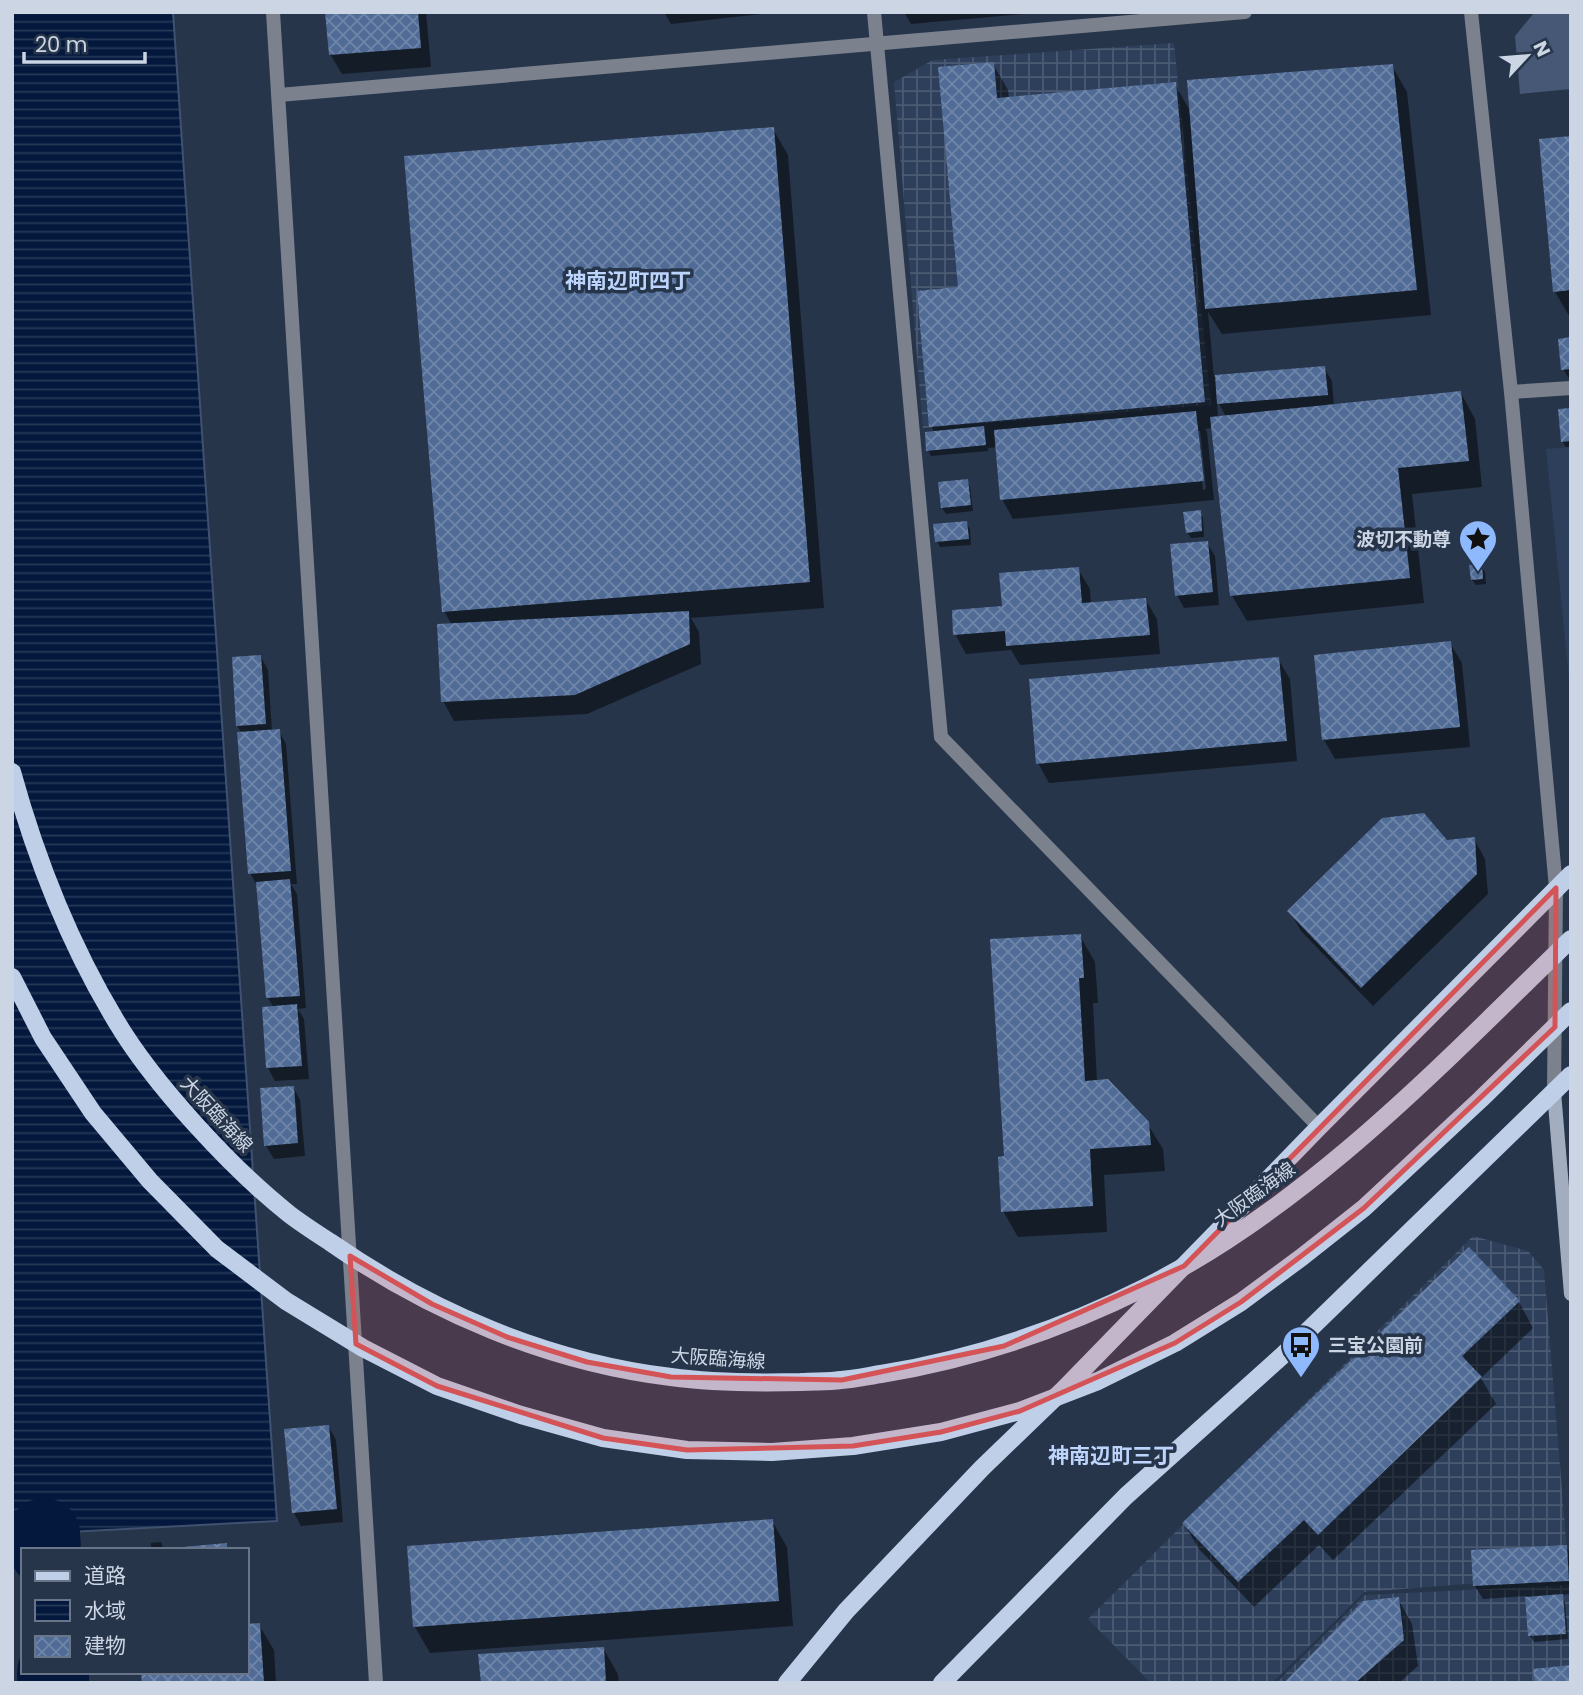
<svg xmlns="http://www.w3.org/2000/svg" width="1583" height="1695" viewBox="0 0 1583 1695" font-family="Poppins,'Noto Sans JP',sans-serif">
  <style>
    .built { fill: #2d3f5b }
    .industrial { fill: url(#industrial-grid) }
    .green { fill: #465875 }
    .water { fill: url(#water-rules); stroke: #3f516e; stroke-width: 2 }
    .shadow { fill: #0007; fill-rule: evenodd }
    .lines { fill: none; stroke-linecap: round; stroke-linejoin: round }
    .river { stroke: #03183c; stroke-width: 72 }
    .building { fill: url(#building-cross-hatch) }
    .street { stroke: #7b828e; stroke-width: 14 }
    .secondary { stroke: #a2aec0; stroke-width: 14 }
    .primary { stroke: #c0cfe8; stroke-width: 18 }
    .primary-bridge { stroke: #c0cfe8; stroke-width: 18 }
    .marked { fill: #d35357; fill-opacity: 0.2; stroke: #d35357; stroke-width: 5; stroke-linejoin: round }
    .labels { text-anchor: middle; stroke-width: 7; stroke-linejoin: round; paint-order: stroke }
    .poi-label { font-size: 19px; font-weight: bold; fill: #cbd5e3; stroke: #27354b; text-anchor: end }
    .street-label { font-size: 19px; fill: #cbd5e3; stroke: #27354b }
    .neighbourhood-label { font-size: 21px; font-weight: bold; fill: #bdd5fc; stroke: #27354b }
  </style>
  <defs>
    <pattern id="industrial-grid" width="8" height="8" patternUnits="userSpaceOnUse" patternTransform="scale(1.75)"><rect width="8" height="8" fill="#2d3f5b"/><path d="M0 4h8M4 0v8" fill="none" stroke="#4a5a72"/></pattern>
    <pattern id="water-rules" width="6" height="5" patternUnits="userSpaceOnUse" patternTransform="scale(1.75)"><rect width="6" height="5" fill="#03183c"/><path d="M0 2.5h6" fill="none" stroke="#263958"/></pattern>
    <pattern id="building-cross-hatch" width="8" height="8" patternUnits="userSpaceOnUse" patternTransform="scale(1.75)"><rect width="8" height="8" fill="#506b96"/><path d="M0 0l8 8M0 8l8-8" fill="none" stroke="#7086a9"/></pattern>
  </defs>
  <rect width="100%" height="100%" fill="#27354b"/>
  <path class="built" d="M 1571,447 L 1571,699 L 1546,449 Z"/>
  <g class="industrial">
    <path d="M 1174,43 L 1211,405 L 923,428 L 894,82 L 933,60 Z"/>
    <path d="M 1473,1236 L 1528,1251 L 1544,1270 L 1569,1576 L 1364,1592 L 1272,1683 L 1151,1683 L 1088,1619 Z"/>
    <path d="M 1571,1585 L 1571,1683 L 1276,1683 L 1365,1595 Z"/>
  </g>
  <path class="green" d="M 1551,12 L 1571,12 L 1571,89 L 1520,94 L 1515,36 L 1533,14 Z"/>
  <path class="water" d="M 12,12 L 173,12 L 277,1521 L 12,1535 Z"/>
  <g class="shadow">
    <path d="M 327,12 L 426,12 L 431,67 L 342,74 L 330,54 Z"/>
    <path d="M 664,12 L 772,12 L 772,13 L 671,24 Z"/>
    <path d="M 904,12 L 1023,12 L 1024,14 L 911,24 Z"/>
    <path d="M 993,64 L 1008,90 L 1009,99 L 1175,84 L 1191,113 L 1392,66 L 1407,92 L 1431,315 L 1222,334 L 1208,312 L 1214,377 L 1324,368 L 1332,381 L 1334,406 L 1461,393 L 1475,419 L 1482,487 L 1412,494 L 1424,603 L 1247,621 L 1232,596 L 1213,428 L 1205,429 L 1207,432 L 1214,500 L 1013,519 L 1002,499 L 997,447 L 988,448 L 988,451 L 931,456 L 928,450 L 935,433 L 931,426 L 960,288 ZM 1217,400 L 1224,413 L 1226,417 L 1218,418 ZM 1197,431 L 1200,431 L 1206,489 L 1203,490 Z"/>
    <path d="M 773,129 L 788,155 L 824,608 L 691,618 L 699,632 L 701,664 L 587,714 L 454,721 L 443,701 L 452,625 L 444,611 Z"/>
    <path d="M 1571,138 L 1571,319 L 1555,292 Z"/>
    <path d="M 1571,339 L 1571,382 L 1563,369 Z"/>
    <path d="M 1571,410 L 1571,447 L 1566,447 L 1562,441 Z"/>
    <path d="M 967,481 L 970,487 L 973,511 L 946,514 L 942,508 Z"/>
    <path d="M 1200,512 L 1203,518 L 1204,537 L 1191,538 L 1187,532 Z"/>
    <path d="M 966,523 L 970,529 L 971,545 L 940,547 L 937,541 Z"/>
    <path d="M 1207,543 L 1215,556 L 1219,605 L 1184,608 L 1177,595 Z"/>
    <path d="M 1481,566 L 1485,572 L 1486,584 L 1476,585 L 1472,580 Z"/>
    <path d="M 1078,569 L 1090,589 L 1091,604 L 1145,599 L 1157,619 L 1160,654 L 1020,665 L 1011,650 L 966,654 L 955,634 Z"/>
    <path d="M 1450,643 L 1462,663 L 1470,747 L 1335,759 L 1324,740 Z"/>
    <path d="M 261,657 L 268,670 L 272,731 L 279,731 L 286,744 L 297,884 L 291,884 L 297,894 L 306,1008 L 298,1009 L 304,1019 L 309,1079 L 275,1081 L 268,1068 L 274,1008 L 268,998 L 258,887 L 250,873 L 242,734 L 237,725 Z"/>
    <path d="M 1278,659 L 1290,679 L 1297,761 L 1049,783 L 1038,763 Z"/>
    <path d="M 1474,839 L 1485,859 L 1488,894 L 1373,1006 L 1301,931 L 1290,912 L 1447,842 Z"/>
    <path d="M 1080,936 L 1095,962 L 1098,1003 L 1093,1003 L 1097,1082 L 1147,1123 L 1163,1149 L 1165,1171 L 1104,1175 L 1107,1232 L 1018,1237 L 1003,1211 L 1006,1158 Z"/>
    <path d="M 293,1087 L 300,1100 L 305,1156 L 274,1159 L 266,1146 Z"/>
    <path d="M 1519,1302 L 1533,1328 L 1481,1378 L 1496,1404 L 1333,1560 L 1319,1545 L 1254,1607 L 1199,1549 L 1184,1524 Z"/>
    <path d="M 329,1427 L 336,1440 L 343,1522 L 301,1526 L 294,1513 Z"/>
    <path d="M 772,1521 L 787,1547 L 793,1626 L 430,1653 L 415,1627 Z"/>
    <path d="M 161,1542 L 164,1550 L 151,1550 L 151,1543 Z"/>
    <path d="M 1566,1547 L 1571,1554 L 1571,1594 L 1561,1595 L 1565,1602 L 1568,1639 L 1534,1642 L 1530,1636 L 1527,1596 L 1483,1599 L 1475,1586 Z"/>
    <path d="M 1398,1599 L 1412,1624 L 1418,1666 L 1399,1683 L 1286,1683 Z"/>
    <path d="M 247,1625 L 259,1625 L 274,1650 L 276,1683 L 143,1683 L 247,1672 Z"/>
    <path d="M 603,1648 L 618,1674 L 619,1683 L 482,1683 Z"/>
  </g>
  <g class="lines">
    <g class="river">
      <path d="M 44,1534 L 45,1550"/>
      <path d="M 53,1672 L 53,1683"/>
    </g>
  </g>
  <g class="building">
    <path d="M 325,12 L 418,12 L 421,48 L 329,55 Z"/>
    <path d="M 994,62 L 997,98 L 1176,82 L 1205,402 L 929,427 L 917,291 L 958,287 L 938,67 Z"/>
    <path d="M 1393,64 L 1417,290 L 1205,309 L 1187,80 Z"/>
    <path d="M 774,127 L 810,582 L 442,612 L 404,156 Z"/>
    <path d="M 1571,136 L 1571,290 L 1553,292 L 1539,139 Z"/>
    <path d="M 1571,337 L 1571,369 L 1561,370 L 1558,339 Z"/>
    <path d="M 1325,366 L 1328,395 L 1217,404 L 1215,375 Z"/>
    <path d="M 1461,391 L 1469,461 L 1398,468 L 1410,578 L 1230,596 L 1210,417 Z"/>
    <path d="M 1571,408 L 1571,441 L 1561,442 L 1558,409 Z"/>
    <path d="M 1196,411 L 1204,481 L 1000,500 L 994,430 Z"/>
    <path d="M 984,426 L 986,445 L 926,451 L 925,432 Z"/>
    <path d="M 968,479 L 971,505 L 941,508 L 938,482 Z"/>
    <path d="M 1201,510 L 1202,531 L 1186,533 L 1183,512 Z"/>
    <path d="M 967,521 L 969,539 L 935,542 L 933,524 Z"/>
    <path d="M 1208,541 L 1213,592 L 1175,596 L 1170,544 Z"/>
    <path d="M 1482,564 L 1483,579 L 1471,580 L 1469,565 Z"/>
    <path d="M 1079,567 L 1082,603 L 1146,598 L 1150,635 L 1006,646 L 1005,631 L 953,635 L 952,610 L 1002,606 L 999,573 Z"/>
    <path d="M 689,611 L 690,644 L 575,695 L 441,702 L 437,624 Z"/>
    <path d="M 1451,641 L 1460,727 L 1322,740 L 1314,655 Z"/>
    <path d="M 261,655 L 266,724 L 236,726 L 232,657 Z"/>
    <path d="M 1279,657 L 1287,741 L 1036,764 L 1029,679 Z"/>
    <path d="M 280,729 L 291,871 L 248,874 L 237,732 Z"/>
    <path d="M 1424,813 L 1447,840 L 1475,837 L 1477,874 L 1361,988 L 1287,911 L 1382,818 Z"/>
    <path d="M 290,879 L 300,996 L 266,998 L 256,882 Z"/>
    <path d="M 1081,934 L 1084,978 L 1079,978 L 1085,1081 L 1108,1079 L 1149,1122 L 1151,1145 L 1090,1149 L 1093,1206 L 1001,1212 L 998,1157 L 1004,1156 L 990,939 Z"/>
    <path d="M 297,1004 L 302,1066 L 266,1068 L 262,1007 Z"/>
    <path d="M 294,1086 L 298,1143 L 264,1146 L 260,1088 Z"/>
    <path d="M 1469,1247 L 1520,1301 L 1462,1356 L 1482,1377 L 1318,1535 L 1304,1520 L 1238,1582 L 1182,1523 Z"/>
    <path d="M 329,1425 L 337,1509 L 292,1513 L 284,1429 Z"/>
    <path d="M 773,1519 L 779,1601 L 413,1627 L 407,1546 Z"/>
    <path d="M 227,1543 L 227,1550 L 183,1550 L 183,1547 Z"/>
    <path d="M 1567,1545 L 1569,1581 L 1473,1586 L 1471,1550 Z"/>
    <path d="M 1563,1594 L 1566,1634 L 1528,1636 L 1525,1597 Z"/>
    <path d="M 1399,1597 L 1404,1640 L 1355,1683 L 1284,1683 L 1363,1601 Z"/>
    <path d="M 260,1623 L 264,1683 L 142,1683 L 141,1672 L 247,1672 L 247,1624 Z"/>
    <path d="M 604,1647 L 606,1683 L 481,1683 L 478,1654 Z"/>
    <path d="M 1571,1665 L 1571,1683 L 1535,1683 L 1533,1669 Z"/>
  </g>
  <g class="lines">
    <g class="street">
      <path d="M 273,12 L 376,1683"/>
      <path d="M 874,12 L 941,737 L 1319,1127"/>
      <path d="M 1471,12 L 1511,392 L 1556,888 L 1554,1092"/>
      <path d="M 279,95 L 1245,12"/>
      <path d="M 1511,392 L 1571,388"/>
    </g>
    <path class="secondary" d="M 1554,1092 L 1571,1294"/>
    <g class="primary">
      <path d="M 787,1683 L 846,1611 L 982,1468 L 1064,1389 L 1319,1127 L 1571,874"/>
      <path d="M 942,1683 L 1126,1496 L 1283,1355 L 1571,1075"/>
    </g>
    <g class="primary-bridge">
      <path d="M 12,772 C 36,859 69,943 116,1021 C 138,1058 166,1092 195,1124 C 224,1156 255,1187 289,1214 C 302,1224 316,1233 330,1242 C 431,1312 548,1362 671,1377 C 714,1383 758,1383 801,1382 C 815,1381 828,1382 841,1380 C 854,1379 868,1376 881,1374 C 973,1359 1062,1329 1146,1287 C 1309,1205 1441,1065 1571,939"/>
      <path d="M 12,977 L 43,1038 L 93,1113 L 150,1181 L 217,1249 L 286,1301 L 363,1348 L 437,1386 L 521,1415 L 603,1438 L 687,1450 L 772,1452 L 853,1446 L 941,1432 L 1020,1411 L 1098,1381 L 1175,1343 L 1241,1302 L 1302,1257 L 1364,1208 L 1481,1099 L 1571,1011"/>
    </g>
  </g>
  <path class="marked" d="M 1556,888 L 1555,1027 L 1364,1208 L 1241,1302 L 1175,1343 L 1020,1411 L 941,1432 L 853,1446 L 687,1450 L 603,1438 L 437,1386 L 356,1344 L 350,1256 L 432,1304 L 507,1337 L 587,1362 L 671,1377 L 842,1380 L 1004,1346 L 1184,1266 Z"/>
  <defs>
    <symbol id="sight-pin" viewBox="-11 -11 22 30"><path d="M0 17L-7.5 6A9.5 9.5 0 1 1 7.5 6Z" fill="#8eb9fd" stroke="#27354b"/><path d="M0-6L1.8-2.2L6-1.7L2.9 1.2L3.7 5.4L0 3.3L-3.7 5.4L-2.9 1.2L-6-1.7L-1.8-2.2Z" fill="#111"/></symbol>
    <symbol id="bus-pin" viewBox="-11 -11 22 30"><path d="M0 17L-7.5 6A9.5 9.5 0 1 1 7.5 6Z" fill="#8eb9fd" stroke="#27354b"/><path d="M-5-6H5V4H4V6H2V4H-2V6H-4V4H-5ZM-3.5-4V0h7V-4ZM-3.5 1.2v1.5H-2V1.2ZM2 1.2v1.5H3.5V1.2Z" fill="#111"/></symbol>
  </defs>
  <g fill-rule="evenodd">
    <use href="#sight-pin" x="1456" y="517" width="44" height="60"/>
    <use href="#bus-pin" x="1279" y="1323" width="44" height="60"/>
  </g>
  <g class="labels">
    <g class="poi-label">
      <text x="1451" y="546">波切不動尊</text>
      <text x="1328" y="1352" text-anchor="start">三宝公園前</text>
    </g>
    <g class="street-label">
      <text transform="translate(217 1114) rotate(47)" y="7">大阪臨海線</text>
      <text transform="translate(1254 1194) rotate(-36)" y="7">大阪臨海線</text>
      <text transform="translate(718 1358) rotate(4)" y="7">大阪臨海線</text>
    </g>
    <g class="neighbourhood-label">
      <text x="628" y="288">神南辺町四丁</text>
      <text x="1111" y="1463">神南辺町三丁</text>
    </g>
  </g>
  <rect width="1583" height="1695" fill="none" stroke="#cbd5e3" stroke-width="28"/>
  <rect x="21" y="1548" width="228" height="126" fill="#27354b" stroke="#697588" stroke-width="2"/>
  <rect x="35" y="1571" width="35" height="10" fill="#c0cfe8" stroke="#697588" stroke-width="2"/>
  <text x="84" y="1583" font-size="21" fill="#cbd5e3">道路</text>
  <rect x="35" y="1600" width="35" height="21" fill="url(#water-rules)" stroke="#697588" stroke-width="2"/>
  <text x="84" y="1618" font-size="21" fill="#cbd5e3">水域</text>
  <rect x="35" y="1636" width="35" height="21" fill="url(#building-cross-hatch)" stroke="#697588" stroke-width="2"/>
  <text x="84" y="1653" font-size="21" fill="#cbd5e3">建物</text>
  <g transform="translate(1527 56) rotate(64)" stroke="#27354b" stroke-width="5" paint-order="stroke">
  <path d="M0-5L12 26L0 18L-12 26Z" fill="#cbd5e3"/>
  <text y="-10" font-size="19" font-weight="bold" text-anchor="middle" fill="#cbd5e3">N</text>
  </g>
  <path d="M24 52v10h121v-10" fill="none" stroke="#cbd5e3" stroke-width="3.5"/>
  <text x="35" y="52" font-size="21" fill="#cbd5e3" stroke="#27354b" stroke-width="5" paint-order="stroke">20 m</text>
</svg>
